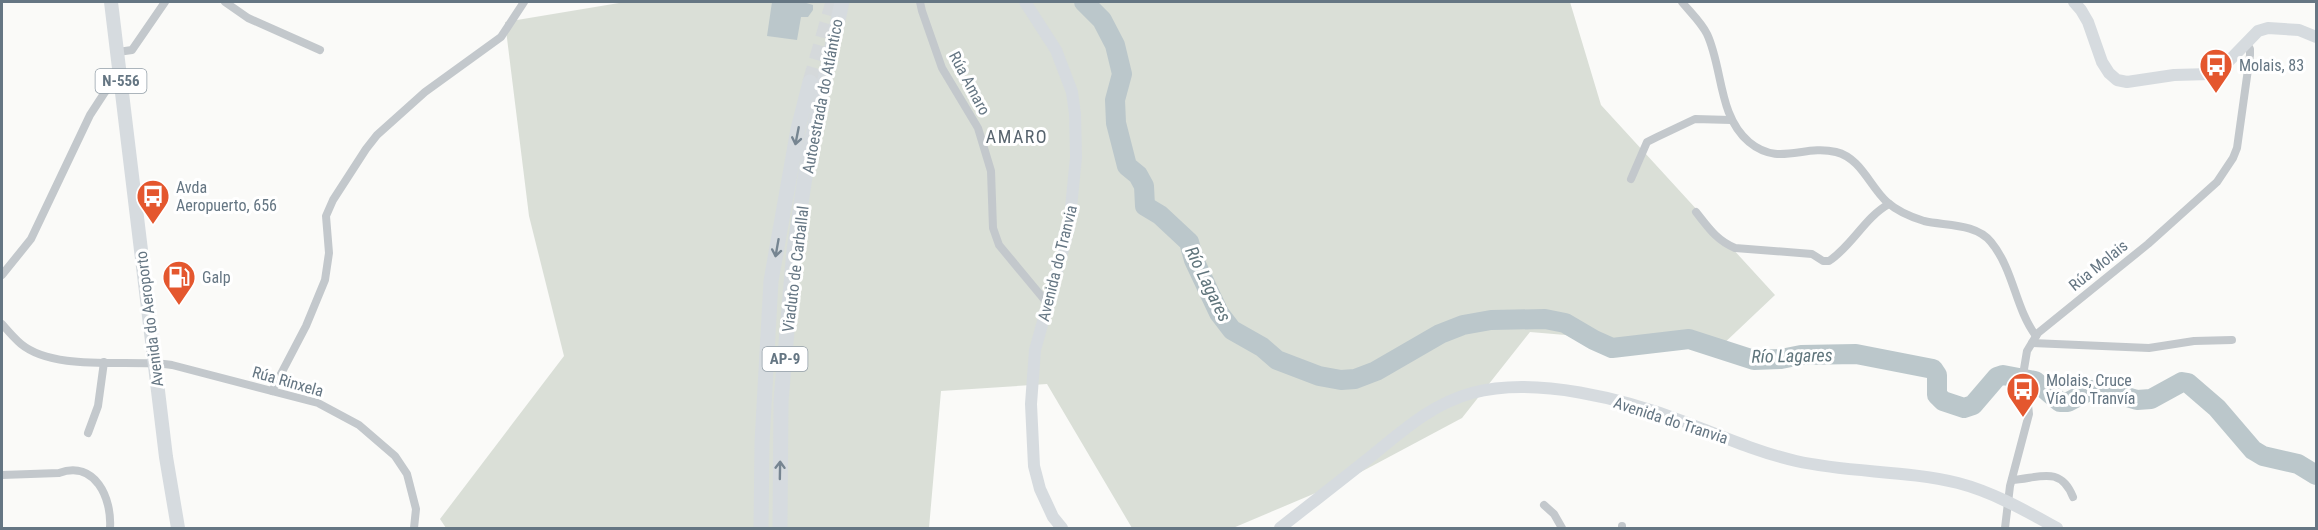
<svg xmlns="http://www.w3.org/2000/svg" width="2318" height="530" viewBox="0 0 2318 530" font-family="'Roboto Condensed',sans-serif">
  <style>
    .green { fill: #dadfd7 }
    .water { fill: #bbc7cb }
    .lines { fill: none; stroke-linecap: round; stroke-linejoin: round }
    .river { stroke: #bbc7cb; stroke-width: 20 }
    .highway-tunnel { stroke: #d5d9db; stroke-width: 15; stroke-dasharray: 15 8; stroke-linecap: butt }
    .street { stroke: #c3c8cc; stroke-width: 8 }
    .secondary { stroke: #d6dbdf; stroke-width: 12 }
    .primary { stroke: #d6dbdf; stroke-width: 14 }
    .highway { stroke: #d6dbdf; stroke-width: 15 }
    .oneway { stroke: #768591 }
    .labels { text-anchor: middle; stroke-width: 6; stroke-linejoin: round; paint-order: stroke }
    .shield { fill: #fff; stroke: #939fa8; stroke-width: 1.5 }
    .shield-label { font-size: 15px; font-weight: bold; fill: #657683 }
    .poi-label { font-size: 16px; fill: #657683; stroke: #fff; text-anchor: start }
    .street-label { font-size: 16px; fill: #657683; stroke: #fff }
    .neighbourhood-label { font-size: 18px; letter-spacing: 1.5px; fill: #57646e; stroke: #fff }
    .water-label { font-size: 18px; font-style: italic; fill: #60757c; stroke: #fff }
  </style>
  <rect width="100%" height="100%" fill="#fafaf8"/>
  <path class="green" d="M 625,2 L 1570,2 L 1601,105 L 1775,295 L 1719,348 L 1530,332 L 1462,418 L 1344,481 L 1233,528 L 1132,528 L 1047,384 L 941,391 L 929,528 L 446,528 L 440,519 L 564,356 L 529,216 L 505,22 Z"/>
  <path class="water" d="M 772,2 L 803,2 L 813,5 L 813,10 L 808,17 L 801,17 L 797,40 L 767,36 Z"/>
  <g class="lines">
    <path class="river" d="M 1084,2 L 1102,20 L 1115,45 L 1122,74 L 1115,100 L 1116,123 L 1127,166 L 1138,175 L 1144,186 L 1145,206 L 1160,215 L 1189,242 L 1194,260 L 1219,313 L 1232,330 L 1262,347 L 1277,360 L 1319,376 L 1341,380 L 1355,379 L 1376,371 L 1440,334 L 1463,325 L 1491,320 L 1545,319 L 1565,323 L 1594,340 L 1612,348 L 1689,339 L 1754,360 L 1781,359 L 1801,355 L 1856,354 L 1933,369 L 1937,375 L 1937,395 L 1943,401 L 1964,408 L 1973,405 L 1997,377 L 2003,375 L 2035,381 L 2060,402 L 2068,402 L 2091,390 L 2107,391 L 2137,400 L 2151,399 L 2182,382 L 2188,383 L 2217,408 L 2253,450 L 2263,456 L 2298,464 L 2316,475"/>
    <path class="highway-tunnel" d="M 810,82 L 833,2"/>
    <g class="street">
      <path d="M 225,2 L 248,18 L 320,50"/>
      <path d="M 920,2 L 922,11 L 942,68 L 978,128 L 991,171 L 993,228 L 999,245 L 1048,304"/>
      <path d="M 1682,2 C 1690,12 1701,22 1707,34 C 1723,68 1718,116 1749,142 C 1779,167 1803,144 1836,152 C 1861,158 1870,187 1887,202 C 1897,211 1911,217 1924,221 C 1945,226 1976,223 1991,242 C 2014,270 2015,308 2036,336"/>
      <path d="M 118,52 L 132,50 L 165,2"/>
      <path d="M 1631,179 L 1647,142 L 1657,137 L 1695,119 L 1731,120"/>
      <path d="M 1696,212 C 1708,227 1716,240 1735,248 L 1812,254 L 1823,261 L 1829,261 C 1852,246 1865,217 1889,204"/>
      <path d="M 2,275 L 31,239 L 90,115 L 105,92 L 111,87 L 122,87"/>
      <path d="M 2,324 C 8,331 14,338 21,344 C 55,372 129,359 172,365 L 318,403 L 359,425 L 395,456 L 407,474 L 416,509 L 414,528"/>
      <path d="M 2032,343 L 2149,348 L 2194,341 L 2232,340"/>
      <path d="M 272,391 L 306,326 L 325,280 L 329,253 L 326,216 L 333,200 L 366,149 L 377,135 L 425,92 L 501,37 L 524,2"/>
      <path d="M 88,433 L 98,406 L 104,362"/>
      <path d="M 2,475 L 59,473 C 95,460 112,498 110,528"/>
      <path d="M 2012,480 C 2037,479 2060,464 2073,497"/>
      <path d="M 1544,505 L 1554,514 L 1562,528"/>
      <path d="M 1622,528 L 1622,526"/>
      <path d="M 2005,528 L 2010,486 L 2029,414 L 2024,369 L 2027,351 L 2038,333 L 2148,244 L 2217,182 L 2233,158 L 2237,148 L 2250,55 L 2250,49 L 2246,42"/>
    </g>
    <g class="secondary">
      <path d="M 1025,2 L 1056,50 L 1072,92 L 1075,114 L 1076,157 L 1069,228 L 1035,350 L 1031,404 L 1034,466 L 1040,489 L 1053,517 L 1062,528"/>
      <path d="M 2074,2 L 2081,10 L 2088,22 L 2102,62 L 2109,73 L 2117,80 L 2127,82 L 2174,75 L 2210,74 L 2222,68 L 2258,31 L 2268,28 L 2299,30 L 2316,37"/>
      <path d="M 1280,528 C 1309,505 1339,482 1369,458 C 1401,432 1431,404 1472,393 C 1536,376 1624,399 1685,422 C 1721,436 1757,452 1796,461 C 1849,473 1905,470 1958,483 C 1993,492 2026,511 2057,528"/>
    </g>
    <path class="primary" d="M 111,2 L 166,457 L 178,528"/>
    <g class="highway">
      <path d="M 761,528 L 762,442 L 771,281 L 798,129 L 810,82"/>
      <path d="M 780,528 L 781,401 L 794,250 L 809,151 L 842,2"/>
    </g>
  </g>
  <defs><path id="oneway-shaft" d="M-6 0H5M1.5-3L5.5 0L1.5 3" fill="none" stroke-width="1.6" stroke-linecap="round" stroke-linejoin="round" transform="scale(1.5)"/></defs>
  <g class="oneway">
    <use href="#oneway-shaft" transform="translate(797 136) rotate(101)"/>
    <use href="#oneway-shaft" transform="translate(777 248) rotate(100)"/>
    <use href="#oneway-shaft" transform="translate(780 470) rotate(-89)"/>
  </g>
  <defs>
    <symbol id="bus-pin" viewBox="-11 -11 22 30"><path d="M0 17L-7.5 6A9.5 9.5 0 1 1 7.5 6Z" fill="#e4572e" stroke="#fff"/><path d="M-5-6H5V4H4V6H2V4H-2V6H-4V4H-5ZM-3.5-4V0h7V-4ZM-3.5 1.2v1.5H-2V1.2ZM2 1.2v1.5H3.5V1.2Z" fill="#fff"/></symbol>
    <symbol id="fuel-pin" viewBox="-11 -11 22 30"><path d="M0 17L-7.5 6A9.5 9.5 0 1 1 7.5 6Z" fill="#e4572e" stroke="#fff"/><path d="M-5.5-6h7V0h2V4h1.3V-2.5L3-4.5l.8-.8L6-3V5H2.5V1h-1V6h-7ZM-4.2-4.7v3.2H.2V-4.7Z" fill="#fff"/></symbol>
  </defs>
  <g fill-rule="evenodd">
    <use href="#bus-pin" x="2197" y="46" width="38" height="52"/>
    <use href="#bus-pin" x="134" y="177" width="38" height="52"/>
    <use href="#fuel-pin" x="160" y="258" width="38" height="52"/>
    <use href="#bus-pin" x="2004" y="370" width="38" height="52"/>
  </g>
  <g class="labels">
    <g class="shield">
      <rect x="95.5" y="69" width="51" height="24" rx="4.5"/>
      <rect x="762.5" y="347" width="45" height="24" rx="4.5"/>
    </g>
    <g class="shield-label">
      <text x="121" y="86">N-556</text>
      <text x="785" y="364">AP-9</text>
    </g>
    <g class="poi-label">
      <text x="2239" y="71">Molais, 83</text>
      <text x="176" y="193">Avda<tspan x="176" dy="18">Aeropuerto, 656</tspan></text>
      <text x="202" y="283">Galp</text>
      <text x="2046" y="386">Molais, Cruce<tspan x="2046" dy="18">Vía do Tranvía</tspan></text>
    </g>
    <g class="street-label">
      <text transform="translate(970 83) rotate(62)" y="6">Rúa Amaro</text>
      <text transform="translate(822 96) rotate(-79)" y="6">Autoestrada do Atlántico</text>
      <text transform="translate(1057 263) rotate(-76)" y="6">Avenida do Tranvia</text>
      <text transform="translate(2098 265) rotate(-39)" y="6">Rúa Molais</text>
      <text transform="translate(795 269) rotate(-83)" y="6">Viaduto de Carballal</text>
      <text transform="translate(149 319) rotate(-97)" y="6">Avenida do Aeroporto</text>
      <text transform="translate(288 381) rotate(16)" y="6">Rúa Rinxela</text>
      <text transform="translate(1671 420) rotate(18)" y="6">Avenida do Tranvia</text>
    </g>
    <g class="neighbourhood-label">
      <text x="1017" y="143">AMARO</text>
    </g>
    <g class="water-label">
      <text transform="translate(1208 284) rotate(64)" y="6">Río Lagares</text>
      <text transform="translate(1792 356) rotate(-1)" y="6">Río Lagares</text>
    </g>
  </g>
  <rect width="2318" height="530" fill="none" stroke="#657683" stroke-width="6"/>
</svg>
